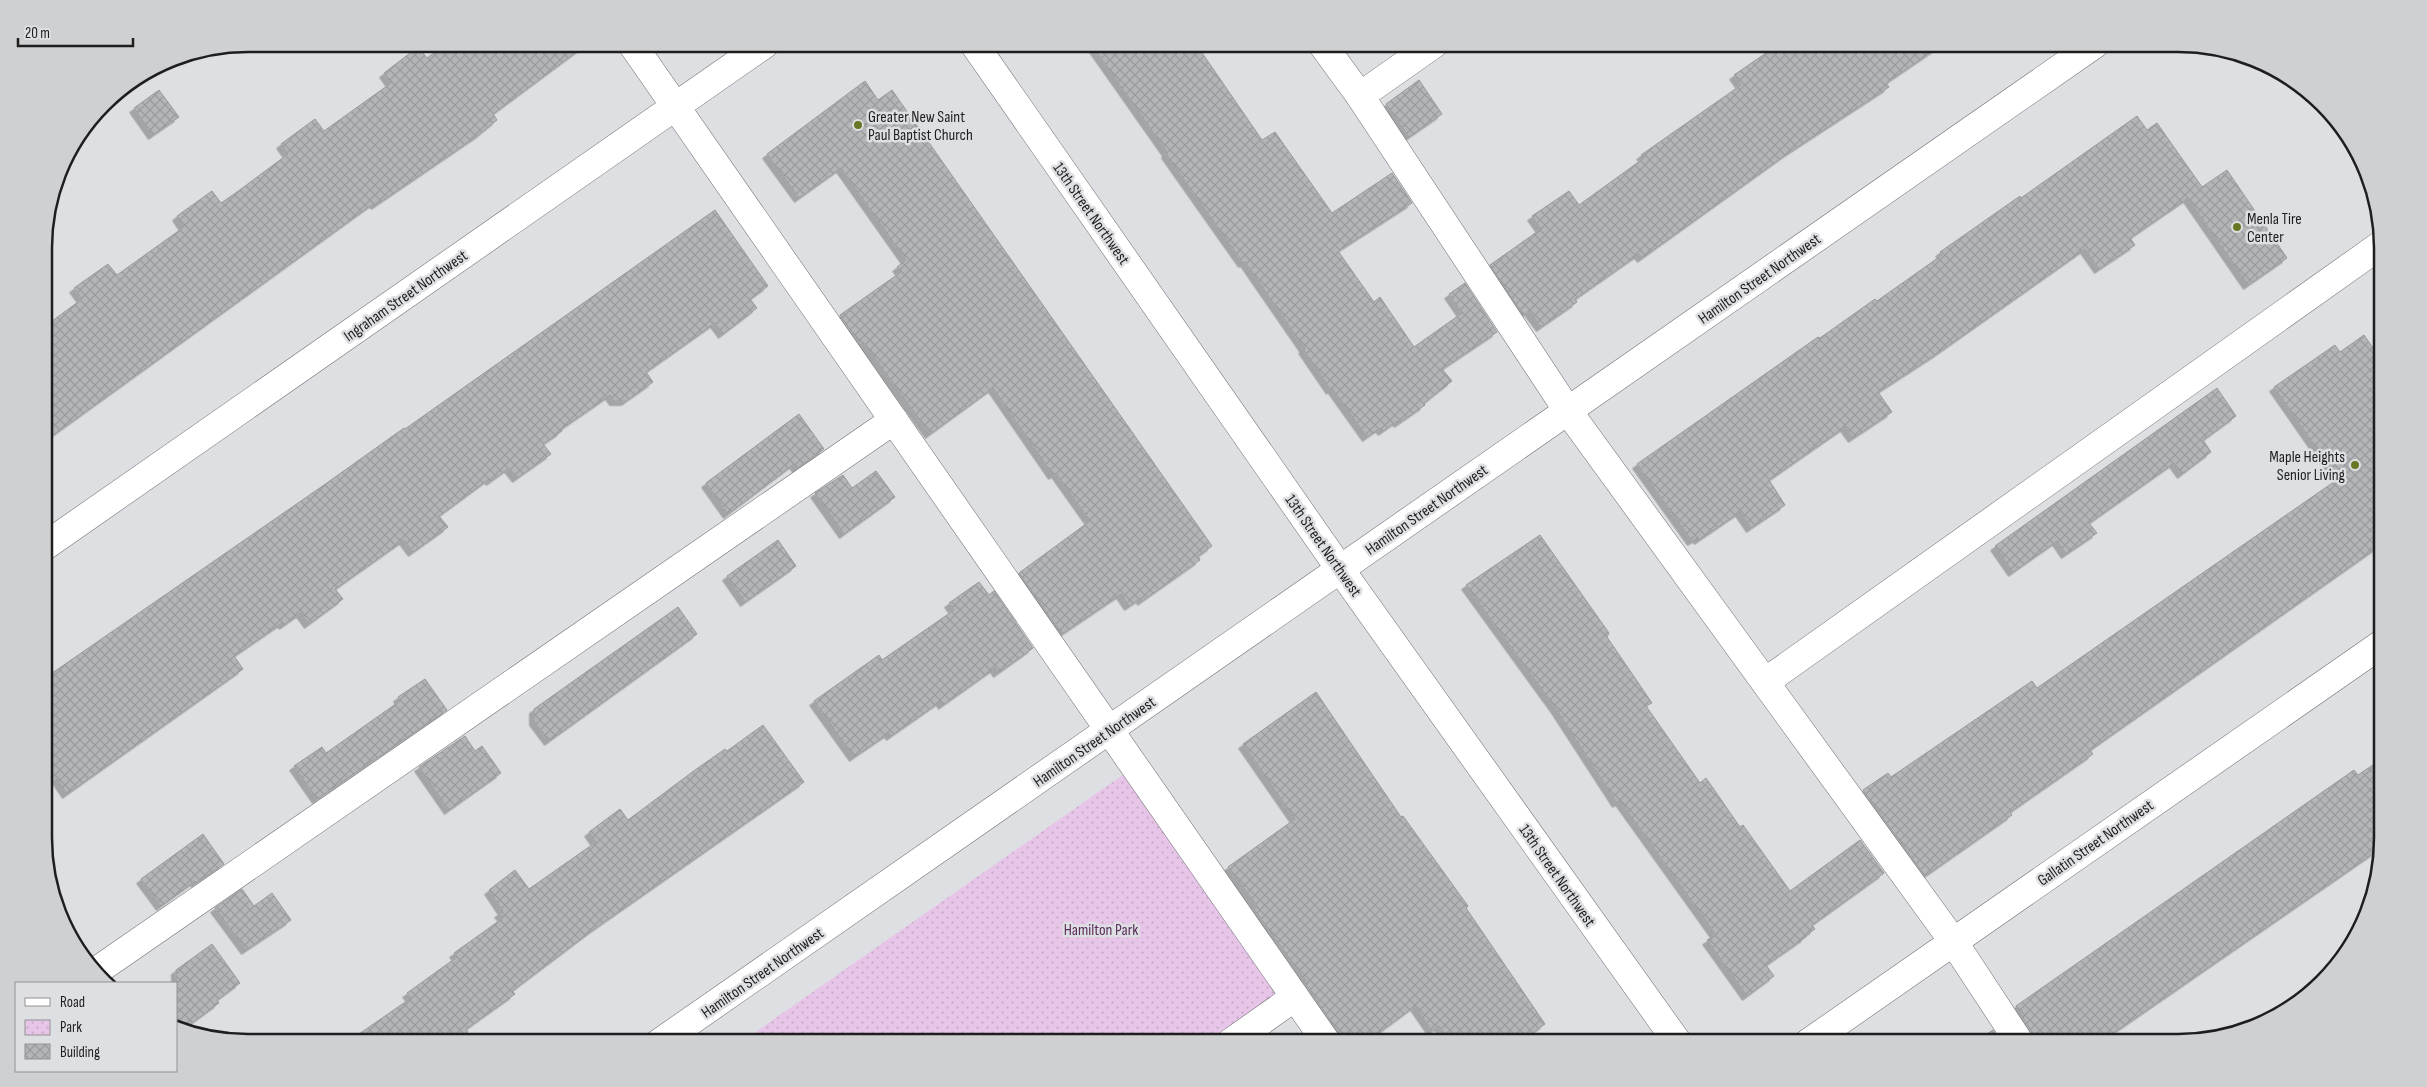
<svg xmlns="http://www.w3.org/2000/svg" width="2427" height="1087" viewBox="0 0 2427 1087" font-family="'Sofia Sans Condensed',sans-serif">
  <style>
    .park { fill: url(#park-dots) }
    .building { fill: url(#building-cross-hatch); stroke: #989b9d; filter: url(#shadow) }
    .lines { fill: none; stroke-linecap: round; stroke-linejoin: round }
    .minor-casing { stroke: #6f7073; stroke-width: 29 }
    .path { stroke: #77787a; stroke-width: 3; stroke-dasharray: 4 2.5; stroke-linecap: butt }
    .minor { stroke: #fff; stroke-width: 28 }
    .poi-dot { fill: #677724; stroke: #dedfe2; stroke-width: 2 }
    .labels { text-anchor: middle; stroke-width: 5; stroke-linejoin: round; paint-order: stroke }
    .poi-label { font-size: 16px; fill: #1e1e1f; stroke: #dedfe2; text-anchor: start }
    .street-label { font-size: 16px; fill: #1e1e1f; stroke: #dedfe2 }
    .park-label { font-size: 16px; fill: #5a2e5c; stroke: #dedfe2 }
    .rim { fill: none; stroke: #1e1e1f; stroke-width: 2.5 }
  </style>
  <defs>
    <pattern id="park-dots" width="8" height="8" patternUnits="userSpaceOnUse" patternTransform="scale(1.25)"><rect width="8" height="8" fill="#e7c5e8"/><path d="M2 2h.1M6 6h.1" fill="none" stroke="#c6a9c7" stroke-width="1.8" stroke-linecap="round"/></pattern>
    <pattern id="building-cross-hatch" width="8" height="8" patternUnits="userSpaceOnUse" patternTransform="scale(1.25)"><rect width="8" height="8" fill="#b3b5b7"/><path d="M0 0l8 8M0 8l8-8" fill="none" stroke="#9a9b9d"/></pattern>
    <filter id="shadow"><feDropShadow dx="-4.5" dy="4.5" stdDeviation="0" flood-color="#0004"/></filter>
  </defs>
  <rect width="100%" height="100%" fill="#dedfe2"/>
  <path class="park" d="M 1127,772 L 1279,982 L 1271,1007 L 1219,1043 L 740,1043 Z"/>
  <g class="building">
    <path d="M 447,44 L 587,44 L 493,114 L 497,120 L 480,134 L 376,205 L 374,203 L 45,441 L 44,327 L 82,299 L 74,288 L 108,264 L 117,275 L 184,227 L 177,216 L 212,191 L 221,203 L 237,192 L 288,154 L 281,144 L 315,119 L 324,131 L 391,83 L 384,73 L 418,47 L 427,58 Z"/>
    <path d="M 1091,44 L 1196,44 L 1262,140 L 1275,132 L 1332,213 L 1392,173 L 1412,203 L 1338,251 L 1374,302 L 1380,297 L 1414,347 L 1462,313 L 1449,294 L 1465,283 L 1497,332 L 1442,369 L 1452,381 L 1424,403 L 1425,405 L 1399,423 L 1397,421 L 1383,431 L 1380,428 L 1367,437 L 1332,388 L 1331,390 L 1303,349 L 1305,349 L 1245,262 L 1243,263 L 1166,154 L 1167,152 Z"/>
    <path d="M 1779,44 L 1943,44 L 1886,83 L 1889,87 L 1788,153 L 1642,258 L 1639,254 L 1575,299 L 1577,302 L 1541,327 L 1529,311 L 1523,315 L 1490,265 L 1541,229 L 1532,216 L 1569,191 L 1579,205 L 1644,158 L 1641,155 L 1741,85 L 1734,75 Z"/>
    <path d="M 1419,80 L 1442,114 L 1409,137 L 1386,104 Z"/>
    <path d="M 865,81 L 878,100 L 892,90 L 1212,546 L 1198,556 L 1200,560 L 1142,601 L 1141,598 L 1129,606 L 1121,594 L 1062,634 L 1019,573 L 1090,521 L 1056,473 L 1053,475 L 993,388 L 930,434 L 864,343 L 861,345 L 840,315 L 901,272 L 897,267 L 906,260 L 841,168 L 799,198 L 767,154 Z"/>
    <path d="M 159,90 L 179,117 L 153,135 L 134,108 Z"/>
    <path d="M 2137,116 L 2147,130 L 2157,123 L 2202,187 L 2227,170 L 2287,258 L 2248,285 L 2188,198 L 2130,238 L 2135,245 L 2099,269 L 2085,249 L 1938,353 L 1878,392 L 1892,412 L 1853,438 L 1845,427 L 1769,480 L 1785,505 L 1751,528 L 1740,512 L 1699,540 L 1697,538 L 1692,541 L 1637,464 L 1818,337 L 1820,338 L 1875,299 L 1877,301 L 1942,255 L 1940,252 L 2020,196 L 2021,198 Z"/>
    <path d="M 715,210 L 768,286 L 750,299 L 757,308 L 723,334 L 715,323 L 646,372 L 653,382 L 626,401 L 614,401 L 610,395 L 561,429 L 562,431 L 543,444 L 551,454 L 517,478 L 509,468 L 491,481 L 489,479 L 439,516 L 448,527 L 413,552 L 404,540 L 335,589 L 343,599 L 309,624 L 301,613 L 284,625 L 282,623 L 234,656 L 243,669 L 67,794 L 57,779 L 45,788 L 45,678 L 324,485 L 404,428 L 405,429 Z"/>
    <path d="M 2364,335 L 2382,361 L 2382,544 L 2090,750 L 2093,754 L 2010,812 L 2012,815 L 1925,876 L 1863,790 L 1888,773 L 1891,777 L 2032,681 L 2037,688 L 2338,479 L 2274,387 L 2335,345 L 2340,352 Z"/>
    <path d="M 2217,388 L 2236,416 L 2203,440 L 2211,452 L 2182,474 L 2174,463 L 2089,523 L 2097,533 L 2066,554 L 2057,541 L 2013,572 L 1995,546 Z"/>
    <path d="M 799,414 L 824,449 L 797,468 L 794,464 L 728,514 L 706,483 Z"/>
    <path d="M 876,471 L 895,497 L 844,534 L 815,493 L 843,475 L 852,488 Z"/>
    <path d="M 1540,535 L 1609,633 L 1607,637 L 1652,703 L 1646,706 L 1700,783 L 1706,778 L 1740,827 L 1743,825 L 1790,891 L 1860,840 L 1884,873 L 1812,925 L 1815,929 L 1805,936 L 1806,937 L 1766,965 L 1774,976 L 1747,996 L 1707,940 L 1716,935 L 1620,801 L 1617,803 L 1556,709 L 1466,585 Z"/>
    <path d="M 778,540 L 796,566 L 745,602 L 727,576 Z"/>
    <path d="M 979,582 L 989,595 L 994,591 L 1033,648 L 998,673 L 995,668 L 943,705 L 941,701 L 891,736 L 889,733 L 854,757 L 814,701 L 879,655 L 882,660 L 954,610 L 949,603 Z"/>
    <path d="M 678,607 L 697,634 L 549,741 L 534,721 L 534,709 Z"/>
    <path d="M 425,679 L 447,710 L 317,799 L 294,766 L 322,747 L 326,753 L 400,701 L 398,697 Z"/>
    <path d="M 1316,692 L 1401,817 L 1403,816 L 1468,906 L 1466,908 L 1545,1024 L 1518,1043 L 1451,1043 L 1439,1026 L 1432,1031 L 1415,1006 L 1365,1043 L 1346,1043 L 1306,985 L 1308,984 L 1254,909 L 1258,907 L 1228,867 L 1295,819 L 1243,744 Z"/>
    <path d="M 763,725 L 804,782 L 594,929 L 512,991 L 515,994 L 466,1029 L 468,1032 L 453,1043 L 346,1043 L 411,998 L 407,993 L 457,957 L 454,953 L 503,918 L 499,913 L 503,911 L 489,890 L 515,870 L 529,889 L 596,842 L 589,832 L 620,809 L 628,820 L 695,770 L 725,749 L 727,751 Z"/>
    <path d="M 465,736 L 475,751 L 482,746 L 501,773 L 449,810 L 419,767 Z"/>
    <path d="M 2383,758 L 2383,838 L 2381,848 L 2099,1043 L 2036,1043 L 2033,1034 L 2016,1006 L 2354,770 L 2358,775 Z"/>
    <path d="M 203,834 L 224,864 L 196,883 L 195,881 L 161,906 L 141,879 Z"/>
    <path d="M 242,889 L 254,906 L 272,893 L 291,920 L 246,950 L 215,908 Z"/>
    <path d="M 212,944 L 240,983 L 217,1000 L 219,1003 L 182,1030 L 176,1029 L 176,970 Z"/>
    <path d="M 1993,1030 L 2001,1043 L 1973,1043 Z"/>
  </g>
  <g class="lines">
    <defs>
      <g id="minor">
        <path d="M 632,44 L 1327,1043"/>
        <path d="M 974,44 L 1340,569 L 1678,1043"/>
        <path d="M 1322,44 L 1360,96 L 1568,411 L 1953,941 L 2020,1043"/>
        <path d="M 1360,96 L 1434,44"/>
        <path d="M 45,546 L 765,44"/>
        <path d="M 1765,682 L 2382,244"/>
        <path d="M 95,972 L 894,420"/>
        <path d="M 659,1043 L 2095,44"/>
        <path d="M 1230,1043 L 1295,997"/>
        <path d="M 1808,1043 L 2383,643"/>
      </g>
    </defs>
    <use href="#minor" class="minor-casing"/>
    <path class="path" d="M 740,1035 L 746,1043"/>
    <use href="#minor" class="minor"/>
  </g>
  <g class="poi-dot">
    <circle cx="858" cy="125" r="5"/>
    <circle cx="2237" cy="227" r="5"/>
    <circle cx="2355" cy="465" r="5"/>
  </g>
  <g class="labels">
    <g class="poi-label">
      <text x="868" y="122">Greater New Saint<tspan x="868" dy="18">Paul Baptist Church</tspan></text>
      <text x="2247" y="224">Menla Tire<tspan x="2247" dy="18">Center</tspan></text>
      <text x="2345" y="462" text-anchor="end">Maple Heights<tspan x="2345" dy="18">Senior Living</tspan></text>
    </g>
    <g class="street-label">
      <text transform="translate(1092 213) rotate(55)" y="6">13th Street Northwest</text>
      <text transform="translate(1759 278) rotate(-35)" y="6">Hamilton Street Northwest</text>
      <text transform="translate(405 295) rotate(-35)" y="6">Ingraham Street Northwest</text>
      <text transform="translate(1426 509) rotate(-35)" y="6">Hamilton Street Northwest</text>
      <text transform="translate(1324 545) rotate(55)" y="6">13th Street Northwest</text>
      <text transform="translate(1094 741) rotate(-35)" y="6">Hamilton Street Northwest</text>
      <text transform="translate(2095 842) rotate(-35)" y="6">Gallatin Street Northwest</text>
      <text transform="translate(1558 875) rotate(55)" y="6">13th Street Northwest</text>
      <text transform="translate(762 972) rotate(-35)" y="6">Hamilton Street Northwest</text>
    </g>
    <g class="park-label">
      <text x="1101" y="935">Hamilton Park</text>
    </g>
  </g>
  <path d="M0 0H2427V1087H0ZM248 52H2178A196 196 0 0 1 2374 248V838A196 196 0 0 1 2178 1034H248A196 196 0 0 1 52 838V248A196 196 0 0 1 248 52Z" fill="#cfd0d2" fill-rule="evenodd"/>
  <path class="rim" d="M248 52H2178A196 196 0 0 1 2374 248V838A196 196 0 0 1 2178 1034H248A196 196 0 0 1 52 838V248A196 196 0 0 1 248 52Z"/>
  <rect x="15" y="982" width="162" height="90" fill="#dedfe2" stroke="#919294"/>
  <rect x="25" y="998" width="25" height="8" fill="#ffffff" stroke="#919294"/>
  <text x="60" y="1007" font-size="15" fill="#1e1e1f">Road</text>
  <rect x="25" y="1020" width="25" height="15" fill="url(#park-dots)" stroke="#919294"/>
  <text x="60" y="1032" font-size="15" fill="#1e1e1f">Park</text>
  <rect x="25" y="1044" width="25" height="15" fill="url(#building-cross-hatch)" stroke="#919294"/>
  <text x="60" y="1057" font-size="15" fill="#1e1e1f">Building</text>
  <path d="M18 38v8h115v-8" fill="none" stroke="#1e1e1f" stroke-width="2.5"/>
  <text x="25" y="38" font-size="15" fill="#1e1e1f" stroke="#dedfe2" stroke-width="4" paint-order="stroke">20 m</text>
</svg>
